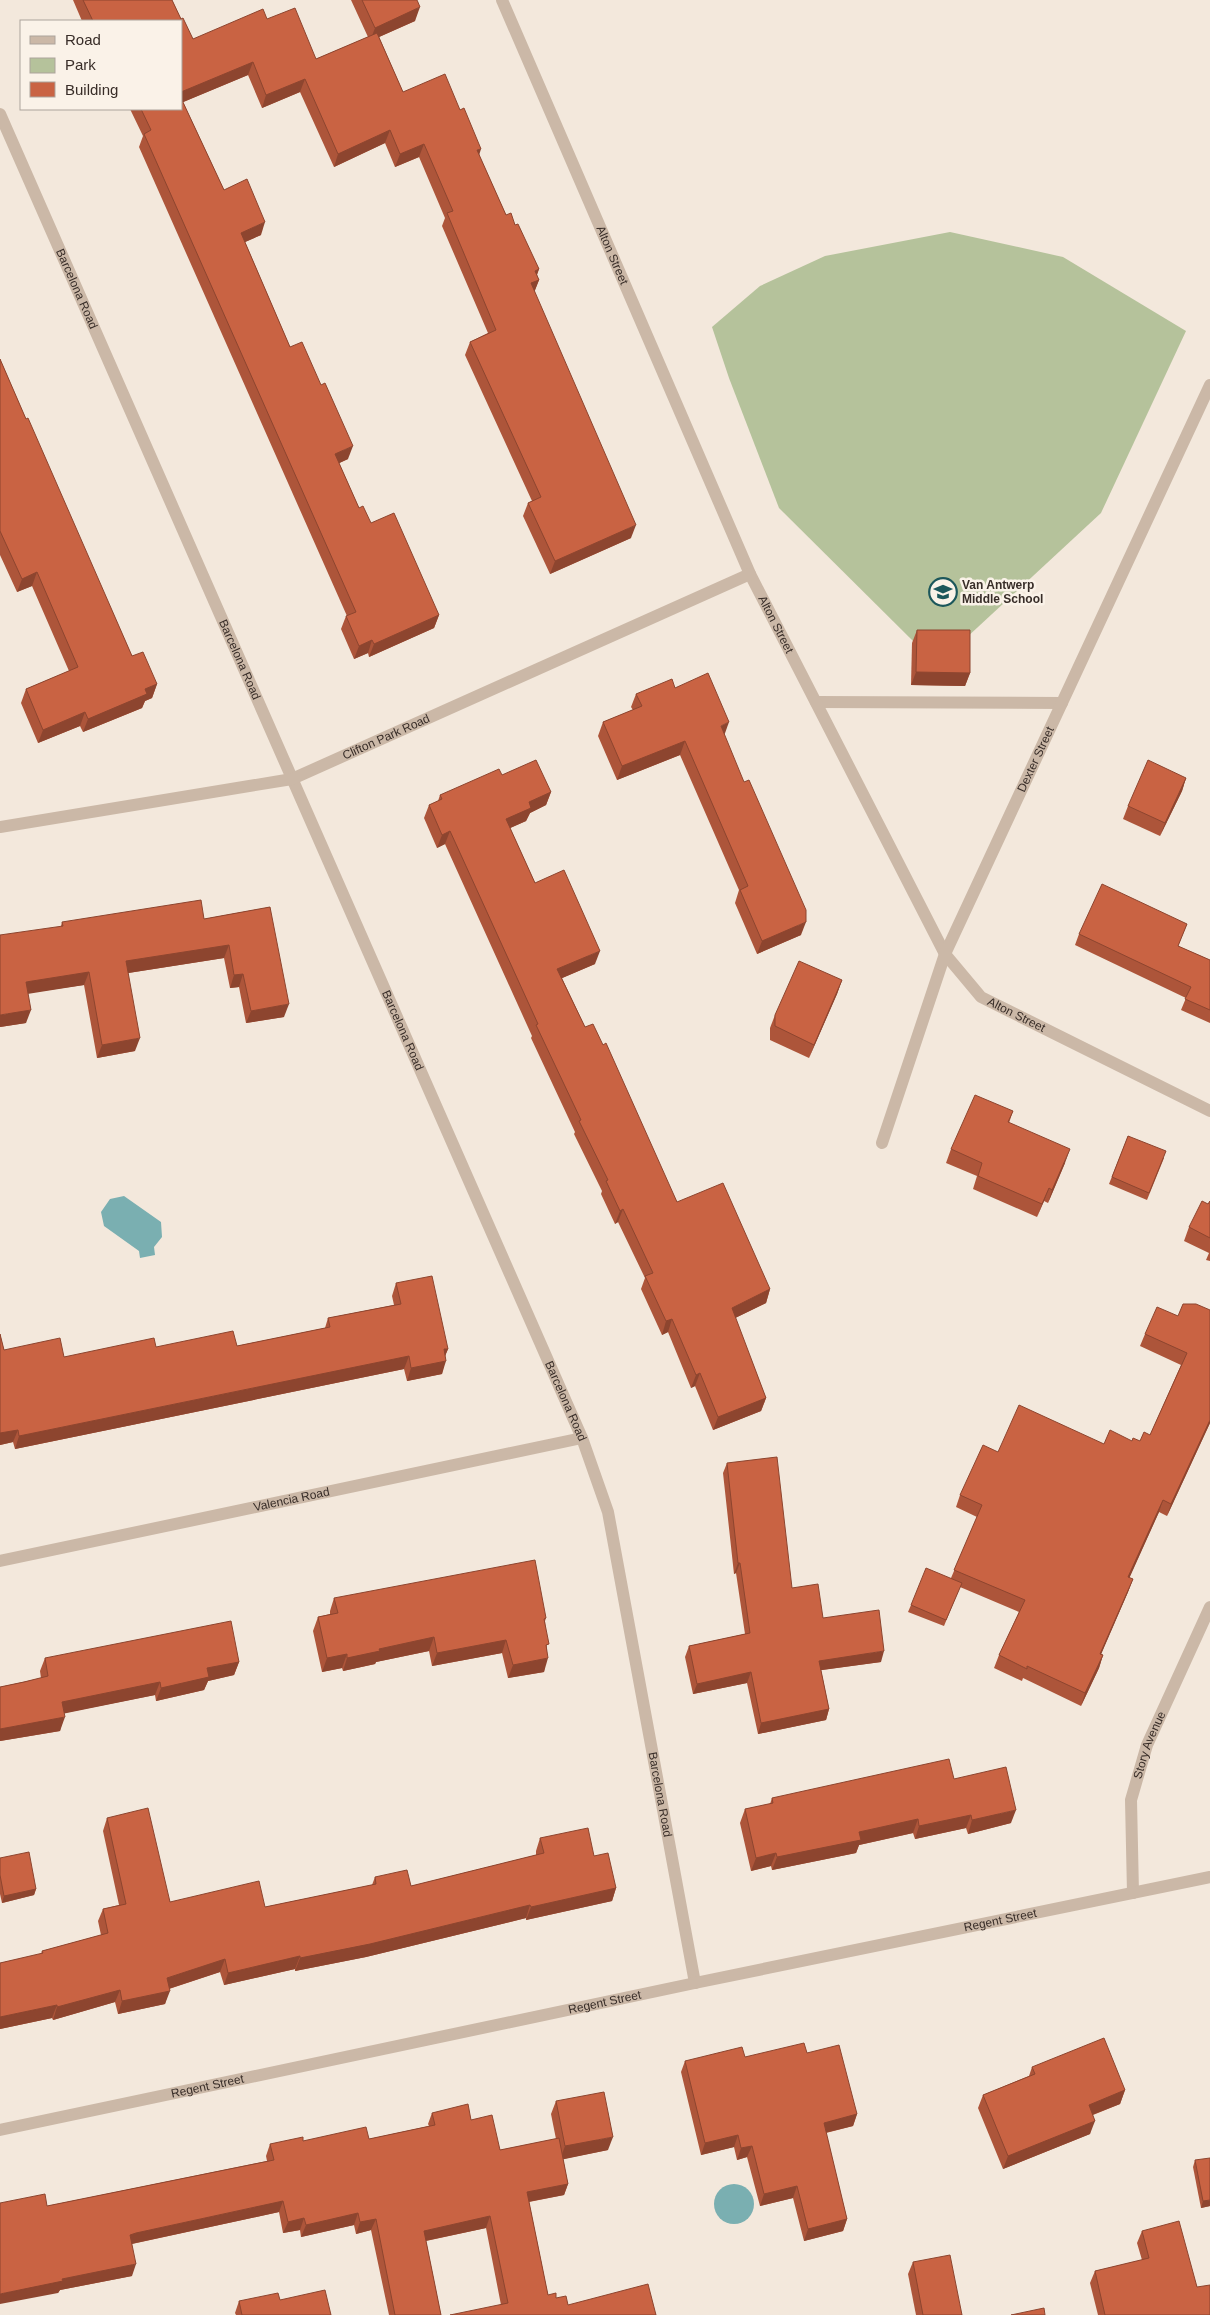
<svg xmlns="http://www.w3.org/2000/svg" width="1210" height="2315" viewBox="0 0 1210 2315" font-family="Helvetica,sans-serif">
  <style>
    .green { fill: #b5c29b }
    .water { fill: #7aafb1 }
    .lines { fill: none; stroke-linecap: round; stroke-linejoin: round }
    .lane { stroke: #cbb8a7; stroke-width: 12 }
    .street { stroke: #cbb8a7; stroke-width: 12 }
    .wall { fill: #ad553a }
    .shaded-wall { fill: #8d452f }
    .building { fill: #c96343; stroke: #8d452f }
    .labels { text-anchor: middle; stroke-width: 5; stroke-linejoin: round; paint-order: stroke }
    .street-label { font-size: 12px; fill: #382d28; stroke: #faf2e8 }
    .poi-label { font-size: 12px; font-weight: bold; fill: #382d28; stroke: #faf2e8; text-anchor: start }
  </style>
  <rect width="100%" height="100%" fill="#f3e8dc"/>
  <path class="green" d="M 950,232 L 1063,257 L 1186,331 L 1101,513 L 965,639 L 914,642 L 779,508 L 729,378 L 712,327 L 760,286 L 825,256 Z"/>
  <g class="water">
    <path d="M 124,1196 L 161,1222 L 162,1237 L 154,1247 L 155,1255 L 140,1258 L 139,1251 L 104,1226 L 101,1212 L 110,1199 Z"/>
    <circle cx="734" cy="2204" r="20"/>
  </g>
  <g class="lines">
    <path class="lane" d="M 816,702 L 1062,703"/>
    <g class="street">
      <path id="s1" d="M 502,0 L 750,574 L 945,954 L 981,997 L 1210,1111"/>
      <path id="s2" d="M 0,114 L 582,1438 L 608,1512 L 695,1983"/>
      <path id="s3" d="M 0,827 L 292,779 L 750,574"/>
      <path id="s4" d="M 882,1143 L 945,954 L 1210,385"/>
      <path id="s5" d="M 0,1561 L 582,1438"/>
      <path id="s6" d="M 1133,1893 L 1131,1800 L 1147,1745 L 1210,1607"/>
      <path id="s7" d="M 0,2130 L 695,1983 L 1210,1877"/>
    </g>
  </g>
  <g class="wall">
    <path d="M 73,0 L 172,0 L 181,19 L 193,39 L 267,19 L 316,59 L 368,37 L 351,0 L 417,0 L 415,21 L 379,37 L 403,92 L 479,155 L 506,215 L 515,225 L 539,269 L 537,275 L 539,280 L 534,292 L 631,538 L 550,574 L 523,516 L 528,503 L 532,501 L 465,355 L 470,342 L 488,333 L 442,226 L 445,218 L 419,157 L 395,167 L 385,143 L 334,167 L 300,92 L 262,108 L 248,75 L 183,102 L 224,190 L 261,235 L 245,242 L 290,347 L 348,459 L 339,463 L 359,508 L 439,615 L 434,628 L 369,657 L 368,653 L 354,659 L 341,629 L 346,616 L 347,616 L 139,147 L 143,136 L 130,109 L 181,109 L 181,21 L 82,21 Z"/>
    <path d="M 0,359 L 26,419 L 132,656 L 157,684 L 152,698 L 145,701 L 142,708 L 83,732 L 80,726 L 38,743 L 21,703 L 26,689 L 69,671 L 32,586 L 17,592 L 0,555 Z"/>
    <path d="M 917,630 L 970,673 L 965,686 L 911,685 L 912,643 Z"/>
    <path d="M 675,688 L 724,735 L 801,935 L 757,954 L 735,903 L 739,890 L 680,755 L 617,780 L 598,736 L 603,722 L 633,710 L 631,707 L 636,694 Z"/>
    <path d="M 502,775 L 551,792 L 546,805 L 530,813 L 526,821 L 510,828 L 535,883 L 595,964 L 562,978 L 585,1027 L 677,1202 L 770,1289 L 766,1303 L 735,1318 L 766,1398 L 761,1411 L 713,1430 L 695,1386 L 691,1388 L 668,1332 L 662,1335 L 641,1289 L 645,1278 L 618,1222 L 615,1224 L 601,1194 L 602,1191 L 574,1134 L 575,1132 L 531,1038 L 532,1036 L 445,844 L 437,848 L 424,818 L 429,805 L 438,801 L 440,795 Z"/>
    <path d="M 1186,778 L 1182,791 L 1160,836 L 1123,819 L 1128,806 Z"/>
    <path d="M 270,907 L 284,1017 L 246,1023 L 239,987 L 230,988 L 224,958 L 128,973 L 135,1051 L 97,1058 L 84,985 L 28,993 L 26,1023 L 0,1027 L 61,926 L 62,922 L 204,919 Z"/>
    <path d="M 1187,924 L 1178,946 L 1210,960 L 1210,1023 L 1181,1010 L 1186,998 L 1075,945 L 1079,934 Z"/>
    <path d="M 842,980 L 837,994 L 809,1058 L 770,1040 L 770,1028 L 775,1015 Z"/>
    <path d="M 1013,1111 L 1009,1123 L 1065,1163 L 1048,1203 L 1044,1201 L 1037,1217 L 973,1189 L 977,1176 L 946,1163 L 951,1149 Z"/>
    <path d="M 1128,1136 L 1164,1158 L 1147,1200 L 1109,1184 Z"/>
    <path d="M 1210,1201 L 1210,1261 L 1206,1260 L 1209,1253 L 1184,1241 L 1189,1227 L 1208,1204 Z"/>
    <path d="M 396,1283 L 448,1349 L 445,1356 L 442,1374 L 407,1381 L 404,1369 L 15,1449 L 13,1442 L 0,1445 L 0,1334 L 4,1350 L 64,1357 L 156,1347 L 237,1346 L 325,1328 L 328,1318 L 394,1305 L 392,1296 Z"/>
    <path d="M 1178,1316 L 1210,1423 L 1167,1516 L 1159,1512 L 1129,1578 L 1133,1579 L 1128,1592 L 1101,1654 L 1103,1655 L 1099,1668 L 1081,1706 L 1023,1678 L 1022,1681 L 994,1668 L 999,1655 L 1019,1612 L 960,1587 L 944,1626 L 908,1612 L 911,1605 L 951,1578 L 977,1517 L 956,1507 L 960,1495 L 998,1452 L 1104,1444 L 1132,1441 L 1140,1441 L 1150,1435 L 1181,1365 L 1140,1346 L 1145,1334 Z"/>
    <path d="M 727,1463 L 792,1588 L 823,1618 L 881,1662 L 821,1670 L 829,1709 L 826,1720 L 758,1734 L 747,1683 L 693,1694 L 685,1657 L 689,1646 L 745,1634 L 736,1573 L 734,1574 L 723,1473 Z"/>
    <path d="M 334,1598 L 546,1618 L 545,1621 L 547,1650 L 544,1672 L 508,1678 L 502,1653 L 432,1666 L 429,1651 L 376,1662 L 375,1664 L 343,1671 L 342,1668 L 322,1672 L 313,1631 L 318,1617 L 330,1614 L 330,1611 Z"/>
    <path d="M 45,1658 L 239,1662 L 234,1675 L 208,1681 L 204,1690 L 156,1701 L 155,1695 L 64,1713 L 60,1731 L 0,1741 L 0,1687 L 41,1678 L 40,1671 Z"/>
    <path d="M 954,1779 L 1011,1823 L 968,1834 L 966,1828 L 915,1839 L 913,1833 L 859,1845 L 856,1853 L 772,1870 L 771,1866 L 751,1871 L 740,1823 L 745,1809 L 770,1804 L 772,1798 Z"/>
    <path d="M 107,1818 L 170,1902 L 265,1907 L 372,1885 L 375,1877 L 411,1886 L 536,1855 L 536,1851 L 540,1838 L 594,1856 L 616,1888 L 612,1901 L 526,1920 L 526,1918 L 366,1957 L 295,1971 L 295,1969 L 224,1985 L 220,1972 L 169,1989 L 165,2004 L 118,2014 L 115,2002 L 53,2020 L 52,2018 L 0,2029 L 0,1963 L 41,1954 L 42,1951 L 101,1935 L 98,1921 L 103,1909 L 119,1905 L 103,1831 Z"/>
    <path d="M 0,1858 L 36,1889 L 34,1895 L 2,1903 L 0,1894 Z"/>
    <path d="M 807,2053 L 857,2114 L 853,2126 L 826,2133 L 847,2219 L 843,2231 L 804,2241 L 793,2198 L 760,2206 L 747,2157 L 737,2160 L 734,2147 L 701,2155 L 681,2072 L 685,2061 Z"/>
    <path d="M 1032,2067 L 1125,2090 L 1120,2104 L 1093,2115 L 1090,2134 L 1003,2169 L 978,2108 L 983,2095 L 1029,2076 Z"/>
    <path d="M 556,2101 L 608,2150 L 563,2159 L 568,2184 L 564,2195 L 529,2202 L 548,2295 L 556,2298 L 568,2305 L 656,2315 L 501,2305 L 486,2228 L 426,2241 L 441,2315 L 389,2315 L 371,2230 L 356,2234 L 354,2225 L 301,2237 L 300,2230 L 283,2233 L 279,2212 L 132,2244 L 132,2276 L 60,2290 L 58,2293 L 47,2206 L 267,2161 L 266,2156 L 270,2144 L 303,2141 L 369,2139 L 429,2126 L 428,2124 L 432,2113 L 471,2120 L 500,2150 L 556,2139 L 551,2114 Z"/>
    <path d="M 1195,2160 L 1210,2206 L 1201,2208 L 1193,2167 Z"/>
    <path d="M 1142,2231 L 1197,2287 L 1210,2315 L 1098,2315 L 1090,2283 L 1095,2271 L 1142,2260 L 1137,2243 Z"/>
    <path d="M 913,2262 L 962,2315 L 916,2315 L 908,2274 Z"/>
    <path d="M 280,2300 L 331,2315 L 236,2315 L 235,2313 L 239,2301 Z"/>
  </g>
  <g class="shaded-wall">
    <path d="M 420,7 L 415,21 L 370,41 L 375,28 Z"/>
    <path d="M 253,62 L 248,75 L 181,103 L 181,92 Z"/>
    <path d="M 305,79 L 300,92 L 262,108 L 266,95 Z"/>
    <path d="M 390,130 L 385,143 L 334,167 L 338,154 Z"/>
    <path d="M 424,144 L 419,157 L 395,167 L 400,154 Z"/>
    <path d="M 481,149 L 477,162 L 477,150 Z"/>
    <path d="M 265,222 L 261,235 L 236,246 L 241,233 Z"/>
    <path d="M 539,269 L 534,282 L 539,280 L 534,293 L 526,296 L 535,271 Z"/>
    <path d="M 353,446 L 348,459 L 331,467 L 335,454 Z"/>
    <path d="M 636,525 L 631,538 L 550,574 L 555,561 Z"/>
    <path d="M 37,572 L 32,586 L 17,592 L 22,579 Z"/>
    <path d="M 439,615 L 434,628 L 369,657 L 374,644 Z"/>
    <path d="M 372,640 L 368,653 L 354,659 L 359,646 Z"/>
    <path d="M 916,672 L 970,673 L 965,686 L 911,685 Z"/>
    <path d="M 157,684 L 152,698 L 145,701 L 142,708 L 83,732 L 88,719 L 145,689 Z"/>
    <path d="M 85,712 L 80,726 L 38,743 L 43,730 Z"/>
    <path d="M 729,722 L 724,736 L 721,726 Z"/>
    <path d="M 685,741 L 680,755 L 617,780 L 622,766 Z"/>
    <path d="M 1186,778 L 1182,791 L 1160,836 L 1165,823 Z"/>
    <path d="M 551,792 L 546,805 L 530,813 L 526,821 L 501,832 L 506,819 L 529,802 Z"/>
    <path d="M 450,831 L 445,844 L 437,848 L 442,835 Z"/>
    <path d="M 806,922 L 801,935 L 757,954 L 762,941 Z"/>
    <path d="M 229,945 L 224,958 L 122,974 L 126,961 Z"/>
    <path d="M 600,951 L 595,964 L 553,982 L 557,969 Z"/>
    <path d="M 89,972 L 84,985 L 21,995 L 26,982 Z"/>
    <path d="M 243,974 L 239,987 L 230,988 L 234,975 Z"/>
    <path d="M 842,980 L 837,994 L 809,1058 L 814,1045 Z"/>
    <path d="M 289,1004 L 284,1017 L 246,1023 L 251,1011 Z"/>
    <path d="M 31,1010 L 26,1023 L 0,1027 L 0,1015 Z"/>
    <path d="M 140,1038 L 135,1051 L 97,1058 L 102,1045 Z"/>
    <path d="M 1070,1149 L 1065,1163 L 1048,1203 L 1052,1190 Z"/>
    <path d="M 1049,1188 L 1044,1201 L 1037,1217 L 1042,1204 Z"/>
    <path d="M 623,1209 L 618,1222 L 615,1224 L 620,1211 Z"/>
    <path d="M 770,1289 L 766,1303 L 727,1322 L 732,1308 Z"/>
    <path d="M 672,1319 L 668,1332 L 662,1335 L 666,1321 Z"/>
    <path d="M 444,1349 L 448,1349 L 443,1361 Z"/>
    <path d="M 409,1356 L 404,1369 L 15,1449 L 19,1436 Z"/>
    <path d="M 446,1361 L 442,1374 L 407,1381 L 411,1368 Z"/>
    <path d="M 700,1373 L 695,1386 L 691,1388 L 696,1375 Z"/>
    <path d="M 766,1398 L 761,1411 L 713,1430 L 718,1417 Z"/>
    <path d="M 1210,1420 L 1210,1423 L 1167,1516 L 1171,1504 Z"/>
    <path d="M 18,1430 L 13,1442 L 0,1445 L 0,1433 Z"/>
    <path d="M 1163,1500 L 1159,1512 L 1124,1590 L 1128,1577 Z"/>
    <path d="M 738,1563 L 740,1563 L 736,1573 L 734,1574 Z"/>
    <path d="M 1133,1579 L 1128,1592 L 1096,1666 L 1100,1654 Z"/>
    <path d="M 434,1637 L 429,1651 L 376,1662 L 375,1664 L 343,1671 L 347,1658 L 379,1649 Z"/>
    <path d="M 506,1640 L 502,1653 L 432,1666 L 437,1653 Z"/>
    <path d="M 884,1651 L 881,1662 L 815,1671 L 819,1661 Z"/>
    <path d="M 347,1654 L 342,1668 L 322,1672 L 327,1658 Z"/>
    <path d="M 1103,1655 L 1099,1668 L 1081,1706 L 1085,1693 Z"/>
    <path d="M 548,1658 L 544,1672 L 508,1678 L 513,1665 Z"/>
    <path d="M 239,1662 L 234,1675 L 208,1681 L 204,1690 L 156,1701 L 161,1688 L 207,1668 Z"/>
    <path d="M 751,1672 L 747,1683 L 693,1694 L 697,1684 Z"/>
    <path d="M 160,1682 L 155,1695 L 57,1715 L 62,1702 Z"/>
    <path d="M 829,1709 L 826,1720 L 758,1734 L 761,1723 Z"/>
    <path d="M 65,1717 L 60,1731 L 0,1741 L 0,1729 Z"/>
    <path d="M 1016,1810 L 1011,1823 L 968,1834 L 972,1820 Z"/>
    <path d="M 971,1815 L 966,1828 L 915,1839 L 919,1826 Z"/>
    <path d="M 918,1819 L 913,1833 L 859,1845 L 856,1853 L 772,1870 L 777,1857 L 859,1832 Z"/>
    <path d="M 776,1853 L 771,1866 L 751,1871 L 756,1858 Z"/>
    <path d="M 616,1888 L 612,1901 L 526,1920 L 531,1907 Z"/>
    <path d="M 36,1889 L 34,1895 L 2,1903 L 4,1896 Z"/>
    <path d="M 530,1905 L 526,1918 L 366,1957 L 295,1971 L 300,1958 Z"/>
    <path d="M 300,1956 L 295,1969 L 224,1985 L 228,1973 Z"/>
    <path d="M 225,1959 L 220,1972 L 162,1991 L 167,1978 Z"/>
    <path d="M 120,1990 L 115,2002 L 53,2020 L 57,2007 Z"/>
    <path d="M 170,1991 L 165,2004 L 118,2014 L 122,2001 Z"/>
    <path d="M 57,2005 L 52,2018 L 0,2029 L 0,2017 Z"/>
    <path d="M 1125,2090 L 1120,2104 L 1084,2118 L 1089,2105 Z"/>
    <path d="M 857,2114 L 853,2126 L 820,2134 L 824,2123 Z"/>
    <path d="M 1095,2121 L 1090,2134 L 1003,2169 L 1008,2156 Z"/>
    <path d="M 738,2135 L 734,2147 L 701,2155 L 705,2143 Z"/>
    <path d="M 613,2137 L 608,2150 L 560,2160 L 565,2146 Z"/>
    <path d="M 752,2146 L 747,2157 L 737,2160 L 741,2148 Z"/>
    <path d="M 568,2184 L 564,2195 L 522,2203 L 527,2192 Z"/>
    <path d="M 797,2186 L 793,2198 L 760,2206 L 764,2194 Z"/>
    <path d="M 1210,2200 L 1210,2206 L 1201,2208 L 1203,2201 Z"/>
    <path d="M 283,2201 L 279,2212 L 131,2244 L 130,2235 L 136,2233 Z"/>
    <path d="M 358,2213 L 354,2225 L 301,2237 L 306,2225 Z"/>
    <path d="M 490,2216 L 486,2228 L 420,2242 L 424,2231 Z"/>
    <path d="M 304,2218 L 300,2230 L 283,2233 L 288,2222 Z"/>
    <path d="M 376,2219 L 371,2230 L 356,2234 L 360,2222 Z"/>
    <path d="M 847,2219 L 843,2231 L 804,2241 L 808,2229 Z"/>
    <path d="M 136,2264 L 132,2276 L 60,2290 L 58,2293 L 0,2304 L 0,2294 L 62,2279 Z"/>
  </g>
  <g class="building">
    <path d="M 83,0 L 172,0 L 181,19 L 183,18 L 193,39 L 263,9 L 267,19 L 295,8 L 316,59 L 377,33 L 403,92 L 445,74 L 460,110 L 464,108 L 481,149 L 477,150 L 506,215 L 511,213 L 515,225 L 518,224 L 539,269 L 535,271 L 539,280 L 531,283 L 636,525 L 555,561 L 528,503 L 541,497 L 470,342 L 496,330 L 447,213 L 453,211 L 424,144 L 400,154 L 390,130 L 338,154 L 305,79 L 266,95 L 253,62 L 181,92 L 181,21 L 93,21 Z"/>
    <path d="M 362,0 L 417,0 L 420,7 L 375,28 Z"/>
    <path d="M 181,98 L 224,190 L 247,179 L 265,222 L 241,233 L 290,347 L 302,342 L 321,385 L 325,383 L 353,446 L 335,454 L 359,508 L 363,506 L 371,523 L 394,513 L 439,615 L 374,644 L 372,640 L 359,646 L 346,616 L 356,612 L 144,134 L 151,130 L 141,109 L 181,109 Z"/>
    <path d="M 0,359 L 26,419 L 28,418 L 132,656 L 143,652 L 157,684 L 145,689 L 147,694 L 88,719 L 85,712 L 43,730 L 26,689 L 78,667 L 37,572 L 22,579 L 0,531 Z"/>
    <path d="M 917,630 L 970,630 L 970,673 L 916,672 Z"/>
    <path d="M 708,673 L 729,722 L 721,726 L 744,782 L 749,780 L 806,910 L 806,922 L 762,941 L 740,890 L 748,886 L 685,741 L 622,766 L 603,722 L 642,706 L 636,694 L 672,679 L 675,688 Z"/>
    <path d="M 536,760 L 551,792 L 529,802 L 531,808 L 506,819 L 535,883 L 564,870 L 600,951 L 557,969 L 585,1027 L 593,1024 L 603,1045 L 606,1043 L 677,1202 L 723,1183 L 770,1289 L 732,1308 L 766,1398 L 718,1417 L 700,1373 L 696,1375 L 672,1319 L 666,1321 L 645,1276 L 653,1273 L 623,1209 L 620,1211 L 606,1181 L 608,1180 L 579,1121 L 581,1120 L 536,1025 L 538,1024 L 450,831 L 442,835 L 429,805 L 442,799 L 440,795 L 499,769 L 502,775 Z"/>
    <path d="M 1148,760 L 1186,778 L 1165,823 L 1128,806 Z"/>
    <path d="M 1102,884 L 1187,924 L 1178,946 L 1210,960 L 1210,1010 L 1185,999 L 1191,987 L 1079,934 Z"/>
    <path d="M 201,900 L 204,919 L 270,907 L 289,1004 L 251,1011 L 243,974 L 234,975 L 229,945 L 126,961 L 140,1038 L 102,1045 L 89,972 L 26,982 L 31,1010 L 0,1015 L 0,935 L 63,926 L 62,922 Z"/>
    <path d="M 799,961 L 842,980 L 814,1045 L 775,1026 L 775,1015 Z"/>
    <path d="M 975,1095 L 1013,1111 L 1008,1122 L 1070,1149 L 1052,1190 L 1049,1188 L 1042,1204 L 978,1176 L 982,1163 L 951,1149 Z"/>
    <path d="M 1128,1136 L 1166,1151 L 1149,1193 L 1112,1177 Z"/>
    <path d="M 1202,1201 L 1208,1204 L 1210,1201 L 1210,1238 L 1189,1227 Z"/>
    <path d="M 432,1276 L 448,1349 L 444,1349 L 446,1361 L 411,1368 L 409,1356 L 19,1436 L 18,1430 L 0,1433 L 0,1334 L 4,1350 L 60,1338 L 64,1357 L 154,1338 L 156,1347 L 233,1331 L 237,1346 L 330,1327 L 328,1318 L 401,1304 L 396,1283 Z"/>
    <path d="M 1183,1304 L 1196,1304 L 1210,1310 L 1210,1420 L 1171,1504 L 1163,1500 L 1128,1577 L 1133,1579 L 1100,1654 L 1103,1655 L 1085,1693 L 1027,1666 L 1027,1669 L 999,1655 L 1025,1600 L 954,1570 L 982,1505 L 960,1495 L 983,1445 L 998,1452 L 1019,1405 L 1104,1444 L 1110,1430 L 1132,1441 L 1133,1438 L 1140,1441 L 1144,1432 L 1150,1435 L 1187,1353 L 1145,1334 L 1157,1307 L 1178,1316 Z"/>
    <path d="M 777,1457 L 792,1588 L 818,1584 L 823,1618 L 879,1610 L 884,1651 L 819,1661 L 829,1709 L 761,1723 L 751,1672 L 697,1684 L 689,1646 L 750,1633 L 740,1563 L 738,1563 L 727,1463 Z"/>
    <path d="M 535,1560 L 546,1618 L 544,1619 L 549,1644 L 546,1645 L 548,1658 L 513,1665 L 506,1640 L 437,1653 L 434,1637 L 379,1649 L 380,1651 L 347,1658 L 347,1654 L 327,1658 L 318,1617 L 338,1613 L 334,1598 Z"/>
    <path d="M 926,1568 L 962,1583 L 946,1620 L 911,1605 Z"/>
    <path d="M 231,1621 L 239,1662 L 207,1668 L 209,1677 L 161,1688 L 160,1682 L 62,1702 L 65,1717 L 0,1729 L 0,1687 L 24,1682 L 48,1676 L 45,1658 Z"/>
    <path d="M 949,1759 L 954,1779 L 1006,1767 L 1016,1810 L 972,1820 L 971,1815 L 919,1826 L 918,1819 L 859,1832 L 861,1840 L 777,1857 L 776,1853 L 756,1858 L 745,1809 L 773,1803 L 772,1798 Z"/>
    <path d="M 148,1808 L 170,1902 L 259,1881 L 265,1907 L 376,1884 L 375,1877 L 407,1870 L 411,1886 L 544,1853 L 540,1838 L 588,1828 L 594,1856 L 608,1853 L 616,1888 L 531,1907 L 530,1905 L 370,1944 L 300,1958 L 300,1956 L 228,1973 L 225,1959 L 167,1978 L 170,1991 L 122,2001 L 120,1990 L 57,2007 L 57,2005 L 0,2017 L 0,1963 L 43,1953 L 42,1951 L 108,1933 L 103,1909 L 126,1904 L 107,1818 Z"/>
    <path d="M 29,1852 L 36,1889 L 4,1896 L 0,1875 L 0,1858 Z"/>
    <path d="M 1104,2038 L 1125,2090 L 1089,2105 L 1095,2121 L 1008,2156 L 983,2095 L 1035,2074 L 1032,2067 Z"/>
    <path d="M 804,2043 L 807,2053 L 839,2045 L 857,2114 L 824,2123 L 847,2219 L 808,2229 L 797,2186 L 764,2194 L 752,2146 L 741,2148 L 738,2135 L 705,2143 L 685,2061 L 742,2047 L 745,2057 Z"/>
    <path d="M 604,2092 L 613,2137 L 565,2146 L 556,2101 Z"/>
    <path d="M 468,2104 L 471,2120 L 492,2115 L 500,2150 L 559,2138 L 568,2184 L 527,2192 L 548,2295 L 556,2293 L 556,2298 L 566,2296 L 568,2305 L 648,2284 L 656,2315 L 450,2315 L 508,2303 L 490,2216 L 424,2231 L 441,2315 L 395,2315 L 376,2219 L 360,2222 L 358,2213 L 306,2225 L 304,2218 L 288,2222 L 283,2201 L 136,2233 L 130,2235 L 136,2264 L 62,2279 L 63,2281 L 0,2294 L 0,2203 L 45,2194 L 47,2206 L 274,2160 L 270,2144 L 303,2137 L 303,2141 L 366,2127 L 369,2139 L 435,2125 L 432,2113 Z"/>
    <path d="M 1210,2158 L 1210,2200 L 1203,2201 L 1195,2160 Z"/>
    <path d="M 1179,2221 L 1197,2287 L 1210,2285 L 1210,2315 L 1105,2315 L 1095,2271 L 1149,2258 L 1142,2231 Z"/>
    <path d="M 950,2255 L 962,2315 L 923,2315 L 913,2262 Z"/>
    <path d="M 325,2290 L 331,2315 L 242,2315 L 239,2301 L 278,2293 L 280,2300 Z"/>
    <path d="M 1044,2308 L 1045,2315 L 1011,2315 Z"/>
  </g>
  <defs>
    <symbol id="school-ring" viewBox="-11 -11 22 22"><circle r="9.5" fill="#faf2e8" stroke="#1c575b" stroke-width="1.5"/><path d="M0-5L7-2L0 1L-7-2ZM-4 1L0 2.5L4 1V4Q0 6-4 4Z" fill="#1c575b"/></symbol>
  </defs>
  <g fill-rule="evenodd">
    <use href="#school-ring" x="927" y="576" width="32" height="32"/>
  </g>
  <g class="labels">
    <g class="street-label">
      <text dy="4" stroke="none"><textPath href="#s1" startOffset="278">Alton Street</textPath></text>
      <text dy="4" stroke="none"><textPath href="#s2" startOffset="191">Barcelona Road</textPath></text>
      <text dy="4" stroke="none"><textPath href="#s1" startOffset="682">Alton Street</textPath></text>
      <text dy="4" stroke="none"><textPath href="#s2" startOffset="596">Barcelona Road</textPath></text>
      <text dy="4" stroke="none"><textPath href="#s3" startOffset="399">Clifton Park Road</textPath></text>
      <text dy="4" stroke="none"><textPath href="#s4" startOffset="414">Dexter Street</textPath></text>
      <text dy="4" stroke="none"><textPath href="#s1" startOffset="1148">Alton Street</textPath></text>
      <text dy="4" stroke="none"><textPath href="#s2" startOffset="1001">Barcelona Road</textPath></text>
      <text dy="4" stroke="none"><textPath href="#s2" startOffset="1406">Barcelona Road</textPath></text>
      <text dy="4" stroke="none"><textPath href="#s5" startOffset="298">Valencia Road</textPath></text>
      <text dy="4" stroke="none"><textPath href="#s6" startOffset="151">Story Avenue</textPath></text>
      <text dy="4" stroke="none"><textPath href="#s2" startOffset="1812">Barcelona Road</textPath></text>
      <text dy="4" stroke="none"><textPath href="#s7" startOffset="1022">Regent Street</textPath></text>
      <text dy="4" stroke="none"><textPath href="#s7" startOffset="618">Regent Street</textPath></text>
      <text dy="4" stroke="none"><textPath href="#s7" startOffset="212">Regent Street</textPath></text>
    </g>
    <g class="poi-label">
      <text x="962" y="589">Van Antwerp<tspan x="962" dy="14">Middle School</tspan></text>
    </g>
  </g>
  <rect x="20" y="20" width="162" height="90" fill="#faf2e8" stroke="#aca39b"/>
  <rect x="30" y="36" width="25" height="8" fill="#cbb8a7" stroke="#aca39b"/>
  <text x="65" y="45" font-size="15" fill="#382d28">Road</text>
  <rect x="30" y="58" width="25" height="15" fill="#b5c29b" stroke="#aca39b"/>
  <text x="65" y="70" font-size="15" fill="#382d28">Park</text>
  <rect x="30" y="82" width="25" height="15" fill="#c96343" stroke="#aca39b"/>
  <text x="65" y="95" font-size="15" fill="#382d28">Building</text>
</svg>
